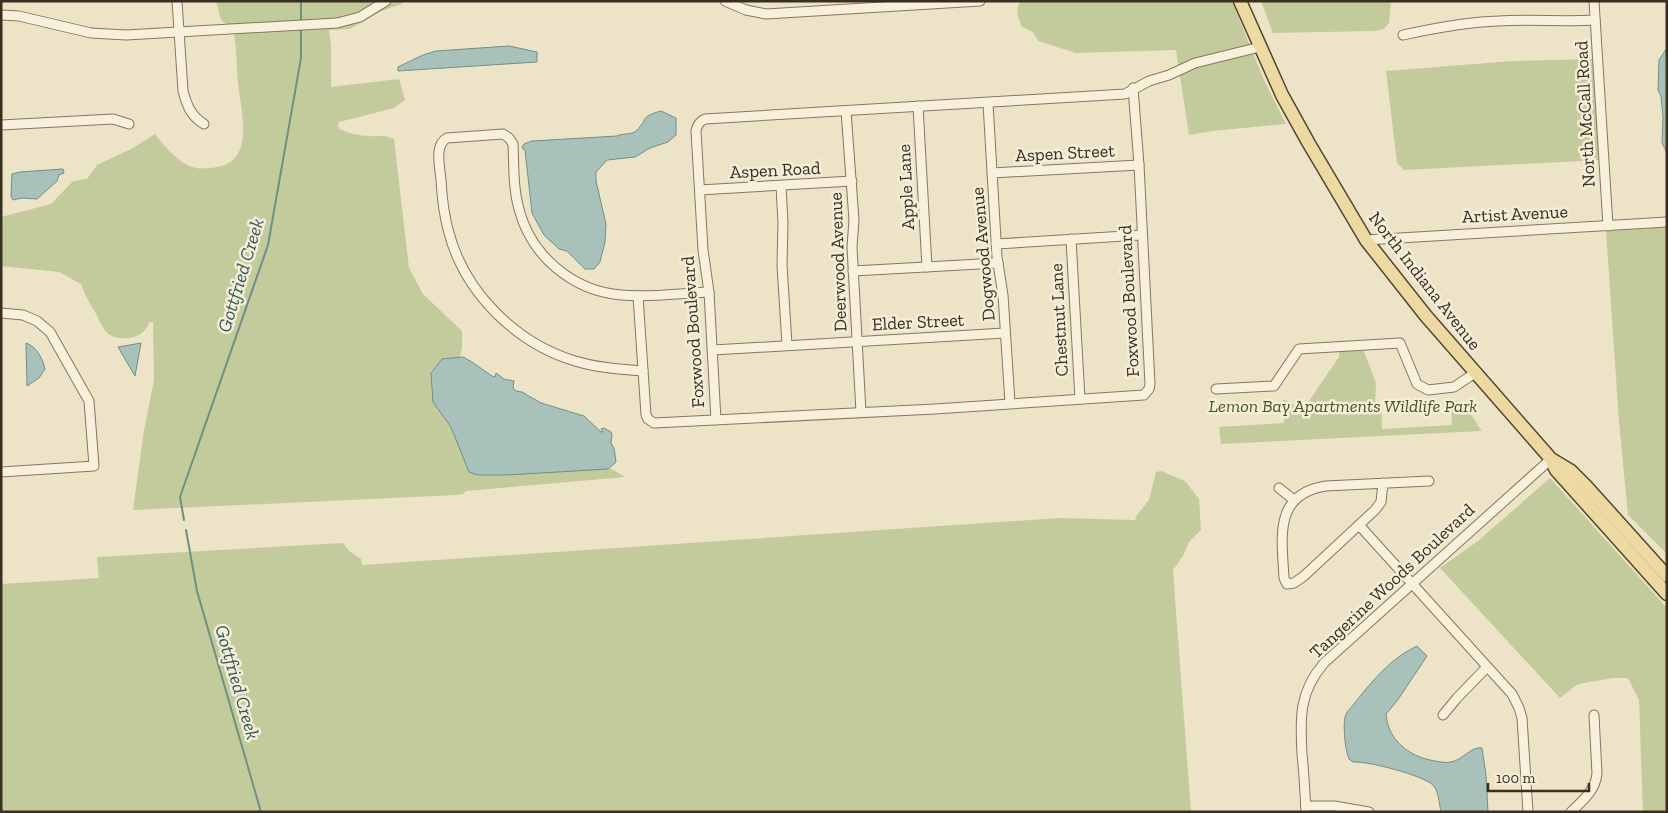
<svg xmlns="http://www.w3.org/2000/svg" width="1668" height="813" viewBox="0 0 1668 813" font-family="'Zilla Slab',serif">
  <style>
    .green { fill: #c3cb9c }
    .water { fill: #a9c1bb; stroke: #708f89 }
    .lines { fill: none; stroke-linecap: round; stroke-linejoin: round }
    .stream { stroke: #708f89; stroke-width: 2 }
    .street-casing { stroke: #88765e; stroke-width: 11 }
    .primary-casing { stroke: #564532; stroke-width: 15 }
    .street { stroke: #f7f1db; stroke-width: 9 }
    .primary { stroke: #eddaa3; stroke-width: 12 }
    .labels { text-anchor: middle; stroke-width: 5; stroke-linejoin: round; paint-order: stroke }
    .street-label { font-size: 18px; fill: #392e21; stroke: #f4edd8 }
    .park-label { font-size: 18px; font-style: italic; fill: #475428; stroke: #f4edd8 }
    .water-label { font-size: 19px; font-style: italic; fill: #315858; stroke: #f4edd8 }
  </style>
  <rect width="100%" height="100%" fill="#ede4c8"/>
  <g class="green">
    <path d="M 216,1 L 403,1 L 402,4 L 381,11 L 350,29 L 329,30 L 331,46 L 331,87 L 399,79 L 405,100 L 394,108 L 339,122 L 338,128 C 346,133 360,136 370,136 C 381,137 382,134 394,139 L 409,268 L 423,294 L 462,331 L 462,348 L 460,357 L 442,359 L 431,372 L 433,402 L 451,427 L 469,471 L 478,475 L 507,475 L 610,468 L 625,477 L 466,491 L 463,494 L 456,495 L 133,510 L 144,430 L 154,380 L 153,322 L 150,322 C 144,332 141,336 129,338 C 106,340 104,329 95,312 C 89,302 85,295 81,284 L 59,272 L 1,266 L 1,217 L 51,204 L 73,181 L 87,179 L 97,165 L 133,148 L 155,134 C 164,146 180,165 196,168 C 199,169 204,168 208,168 C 258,167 241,114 238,82 C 236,64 237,47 233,29 L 221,20 Z"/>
    <path d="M 1020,1 L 1232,1 L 1264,80 L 1286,124 L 1212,131 L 1189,135 L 1176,50 L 1076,53 L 1038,41 L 1033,32 L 1022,27 C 1018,18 1015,10 1020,1 Z"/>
    <path d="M 1261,1 L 1391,1 L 1389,23 L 1384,29 L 1374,31 L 1273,33 Z"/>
    <path d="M 1593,59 L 1601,160 L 1404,170 L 1397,163 L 1386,71 L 1513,61 Z"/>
    <path d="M 1667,227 L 1667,554 L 1628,515 L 1619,422 L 1606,231 Z"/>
    <path d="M 1363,349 L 1376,383 L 1375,407 L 1381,406 L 1382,429 L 1452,425 L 1451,402 L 1456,400 C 1468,407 1474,420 1482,431 L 1221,444 L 1219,427 L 1284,423 L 1283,400 L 1286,400 L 1302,411 L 1339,357 L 1339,351 Z"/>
    <path d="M 1161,471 L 1185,481 L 1199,499 L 1201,530 L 1189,542 L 1183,556 L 1173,570 L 1191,812 L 1,812 L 1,584 L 99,578 L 97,557 L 343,543 L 349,551 L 361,559 L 362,565 L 1060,518 L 1135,520 L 1137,515 L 1149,500 L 1156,472 Z"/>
    <path d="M 1550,478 L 1667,608 L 1667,812 L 1643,812 L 1639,700 L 1628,678 L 1612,678 L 1579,684 L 1575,686 L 1560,698 L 1440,568 L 1478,541 Z"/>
  </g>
  <g class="water">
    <path d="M 509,46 L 537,52 L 537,62 L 398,71 L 398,67 L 423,55 L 436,51 Z"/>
    <path d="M 1667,48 L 1667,153 L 1662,143 L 1663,117 L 1661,96 L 1658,90 L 1659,60 Z"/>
    <path d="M 661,111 L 676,118 L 676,135 L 668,142 L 650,148 L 635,157 L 607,160 L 596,172 L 596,181 L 606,224 L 605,242 L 600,262 L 594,269 L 585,269 L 567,251 L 559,249 L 544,235 L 532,213 L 525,150 L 522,148 L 524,144 L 532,141 L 617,136 C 623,133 631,135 636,131 C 649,119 639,117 661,111 Z"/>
    <path d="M 63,169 L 64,173 L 59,175 L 57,181 L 37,199 L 22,198 L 13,200 L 11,196 L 12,174 L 20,172 Z"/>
    <path d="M 26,343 C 36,346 43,359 45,369 L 39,378 L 27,386 Z"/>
    <path d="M 141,343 L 135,376 L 118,347 Z"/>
    <path d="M 463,357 L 472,362 L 492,376 L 495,377 L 496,373 L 504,379 L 514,381 L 513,388 L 516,391 L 522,392 L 541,403 L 584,416 L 601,432 L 603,432 L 601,429 L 604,428 L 611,432 L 612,436 L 611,443 L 614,448 L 616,462 L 608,469 L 507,475 L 478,475 L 469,472 L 451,427 L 433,402 L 431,373 L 442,359 Z"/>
    <path d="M 1417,646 L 1427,656 L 1397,701 L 1386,714 C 1388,741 1410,757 1435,761 C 1440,762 1446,763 1451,762 C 1463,760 1471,746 1482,748 L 1486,775 L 1488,812 L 1441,812 C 1439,803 1439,792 1433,785 C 1422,775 1368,761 1353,762 L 1349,759 C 1345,749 1343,728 1345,717 C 1346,712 1351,708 1354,704 C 1371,682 1391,658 1417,646 Z"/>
  </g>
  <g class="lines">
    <g class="stream">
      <path d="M 301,1 L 301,21"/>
      <path d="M 184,520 L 180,497 L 268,245 L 301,58 L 301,28"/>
      <path d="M 186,530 L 197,591 L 261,812"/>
    </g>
    <defs>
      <g id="street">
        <path d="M 177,1 L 183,91 C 187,106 191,116 204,124"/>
        <path d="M 725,1 L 746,10 L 766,14 L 980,1"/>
        <path d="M 1594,1 L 1608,226"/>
        <path d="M 1,15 L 19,16 L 91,33 L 126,35 L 337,23 L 360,17 L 386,1"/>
        <path d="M 1403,35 C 1435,28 1466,22 1498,21 C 1531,19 1563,22 1595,20"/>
        <path d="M 988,103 L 997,257 L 1003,295 L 1010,403"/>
        <path d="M 918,106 L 927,267"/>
        <path d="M 846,111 L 854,220 L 852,247 L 861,412"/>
        <path d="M 1,125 L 113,119 L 129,124"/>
        <path d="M 992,173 L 1139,165"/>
        <path d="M 781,186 L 783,223 L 782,265 L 787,345"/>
        <path d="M 700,190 L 852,181"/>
        <path d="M 1071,239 L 1080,399"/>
        <path d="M 1366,240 L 1667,222"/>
        <path d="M 996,244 L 1141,235"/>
        <path d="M 853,271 L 998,263"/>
        <path d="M 638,296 L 646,415 L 648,419 L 654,423 L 935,409 L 1144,395 L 1149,389 L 1150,384 L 1139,165 L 1133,88"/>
        <path d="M 1,313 L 23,315 L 37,321 L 50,332 L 89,401 L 94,466 L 1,472"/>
        <path d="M 713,350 L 1005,333"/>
        <path d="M 643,371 C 620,369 598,368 575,361 C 516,343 465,293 449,233 C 444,216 442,198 441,180 C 440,167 434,145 447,138 L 503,134 L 509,138 L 513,144 C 514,166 513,188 519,209 C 531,256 573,291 621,295 C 650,298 680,293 709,292"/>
        <path d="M 1216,389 L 1274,386 L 1299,349 L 1400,343 L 1417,384 L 1428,390 L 1454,387 L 1475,373"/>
        <path d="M 716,420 L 709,292 L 703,250 L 696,131 C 697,125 699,122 705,119 L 1125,94 L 1149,81 L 1169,75 L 1195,63 L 1260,47"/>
        <path d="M 1383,483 L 1381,502 L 1375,510 L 1304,576 L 1294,583 L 1287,584 L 1284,578 C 1282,538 1273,494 1326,486 L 1429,481"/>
        <path d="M 1279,488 L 1294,500"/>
        <path d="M 1359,525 L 1512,694 L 1519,708 L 1522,718 L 1528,812"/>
        <path d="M 1443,715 L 1457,698 L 1487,667"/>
        <path d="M 1306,806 L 1334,806 L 1369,812"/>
        <path d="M 1306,812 C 1305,792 1304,773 1302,754 C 1300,718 1299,692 1324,663 L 1551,459"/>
        <path d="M 1571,812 C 1583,800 1595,791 1597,774 L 1594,715"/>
      </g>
      <g id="primary">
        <path d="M 1240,1 L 1282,95 L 1308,142 L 1366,240 L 1426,316 L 1551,459 L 1571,471 L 1586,486 L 1667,576"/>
        <path d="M 1552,462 L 1556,470 L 1667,594"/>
      </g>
    </defs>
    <use href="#street" class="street-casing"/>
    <use href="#primary" class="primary-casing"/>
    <use href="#street" class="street"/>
    <use href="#primary" class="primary"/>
  </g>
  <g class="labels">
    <g class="street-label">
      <text transform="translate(1585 114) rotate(-93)" y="6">North McCall Road</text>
      <text transform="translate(1065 153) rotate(-3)" y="6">Aspen Street</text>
      <text transform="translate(775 170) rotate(-3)" y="6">Aspen Road</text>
      <text transform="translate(906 187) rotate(-93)" y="6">Apple Lane</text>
      <text transform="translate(1515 214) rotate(-3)" y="6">Artist Avenue</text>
      <text transform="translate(983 254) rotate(-95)" y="6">Dogwood Avenue</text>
      <text transform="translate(838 262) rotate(-92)" y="6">Deerwood Avenue</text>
      <text transform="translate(1425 281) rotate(52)" y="6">North Indiana Avenue</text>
      <text transform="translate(1129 301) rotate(-93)" y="6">Foxwood Boulevard</text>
      <text transform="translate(1059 320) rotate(-93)" y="6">Chestnut Lane</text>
      <text transform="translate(918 322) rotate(-3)" y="6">Elder Street</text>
      <text transform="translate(693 332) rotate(-94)" y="6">Foxwood Boulevard</text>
      <text transform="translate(1392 581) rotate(-43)" y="6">Tangerine Woods Boulevard</text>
    </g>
    <g class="park-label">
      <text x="1343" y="412">Lemon Bay Apartments Wildlife Park</text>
    </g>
    <g class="water-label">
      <text transform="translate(240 275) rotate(-73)" y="7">Gottfried Creek</text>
      <text transform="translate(238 682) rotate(74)" y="7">Gottfried Creek</text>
    </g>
  </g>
  <rect width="1668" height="813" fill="none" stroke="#392e21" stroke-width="5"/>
  <path d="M1488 783v8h101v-8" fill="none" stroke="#392e21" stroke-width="2.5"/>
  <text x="1496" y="783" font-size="15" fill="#392e21" stroke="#f4edd8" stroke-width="4" paint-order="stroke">100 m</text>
</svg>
